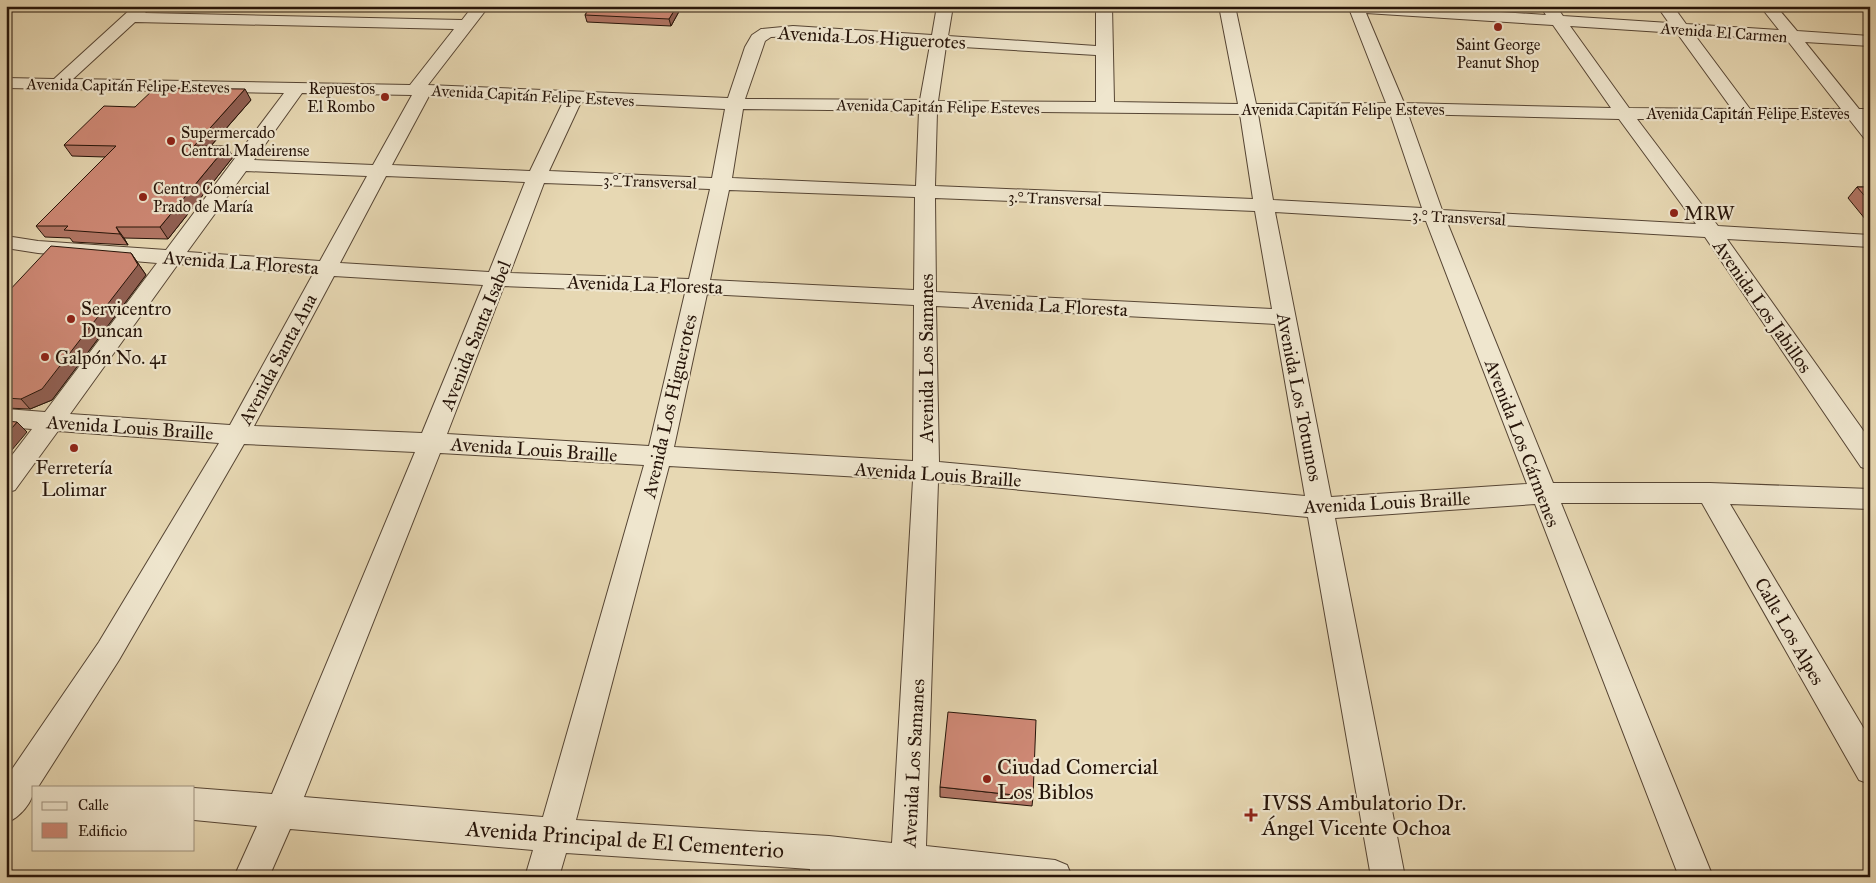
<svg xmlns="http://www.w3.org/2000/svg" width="1876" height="883" viewBox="0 0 1876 883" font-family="'IM FELL Great Primer',serif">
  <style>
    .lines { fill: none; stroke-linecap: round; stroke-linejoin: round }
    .street-casing { stroke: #564534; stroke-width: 2 }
    .street { fill: #efe6ce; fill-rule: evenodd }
    .wall { fill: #b27665; stroke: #261409 }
    .shaded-wall { fill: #916053; stroke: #261409 }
    .building { fill: #cf8976; stroke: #261409 }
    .poi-dot { fill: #8f2418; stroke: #efe6ce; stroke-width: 2 }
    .labels { text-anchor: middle; stroke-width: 4.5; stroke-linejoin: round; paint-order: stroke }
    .far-street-label { font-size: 16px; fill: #261409; stroke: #efe6ce }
    .far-poi-label { font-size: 16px; fill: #261409; stroke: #efe6ce; text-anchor: start }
    .street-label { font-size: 19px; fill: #261409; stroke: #efe6ce }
    .poi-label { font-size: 19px; fill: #261409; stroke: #efe6ce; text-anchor: start }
    .near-poi-label { font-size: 22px; fill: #261409; stroke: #efe6ce; text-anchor: start }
    .near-street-label { font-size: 22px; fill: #261409; stroke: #efe6ce }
  </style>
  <rect width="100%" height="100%" fill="#e7d8b3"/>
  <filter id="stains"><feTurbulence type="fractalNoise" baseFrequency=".004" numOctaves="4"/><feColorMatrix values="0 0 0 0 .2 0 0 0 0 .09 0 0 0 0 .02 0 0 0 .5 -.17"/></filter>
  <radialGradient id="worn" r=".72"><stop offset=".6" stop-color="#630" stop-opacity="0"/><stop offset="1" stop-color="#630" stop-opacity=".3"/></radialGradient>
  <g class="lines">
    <defs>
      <path id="street" d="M 134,6 L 151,6 L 145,13 L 462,20 L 473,6 L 489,6 L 428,85 L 728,98 L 745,47 L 752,35 L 761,29 L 793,26 L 932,35 L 937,6 L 953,6 L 948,36 L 1096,46 L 1096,6 L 1112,6 L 1114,102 L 1238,104 L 1219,6 L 1235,6 L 1256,104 L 1386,103 L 1350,11 L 1333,9 L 1330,6 L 1413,6 L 1546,15 L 1540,6 L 1556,6 L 1563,16 L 1669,23 L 1657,6 L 1673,6 L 1686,24 L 1779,30 L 1760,6 L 1776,6 L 1797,31 L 1870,36 L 1870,46 L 1805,42 L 1859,109 L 1870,109 L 1870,119 L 1868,119 L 1870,139 L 1864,138 L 1849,119 L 1637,119 L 1718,226 L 1870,235 L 1870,247 L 1727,239 L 1870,440 L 1870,470 L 1861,467 L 1705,237 L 1447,222 L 1553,483 L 1710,483 L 1870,489 L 1870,509 L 1730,504 L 1870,739 L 1870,784 L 1859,780 L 1702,503 L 1561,503 L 1713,877 L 1679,877 L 1535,504 L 1335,518 L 1405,877 L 1371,877 L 1308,517 L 938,482 L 926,846 L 1055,860 L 1067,865 L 1072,877 L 892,877 L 844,872 L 843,877 L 809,877 L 810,869 L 566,853 L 559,877 L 525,877 L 533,850 L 290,829 L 269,877 L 234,877 L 257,826 L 194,820 L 194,788 L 272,794 L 415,452 L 244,444 L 119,660 L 38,787 L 34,787 C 34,802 19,818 6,823 L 6,778 L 99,642 L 219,443 L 58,431 L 15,490 L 6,493 L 6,463 L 32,429 L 6,427 L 6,409 L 45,412 L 157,263 L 38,253 L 6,248 L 6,236 L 38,241 L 166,250 L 284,93 L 6,88 L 6,78 L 54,79 ZM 1366,13 L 1553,25 L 1611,108 L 1404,103 ZM 135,22 L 454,29 L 410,85 L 73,79 ZM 1570,26 L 1677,33 L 1732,109 L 1629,108 ZM 1694,34 L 1787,40 L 1841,109 L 1750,109 ZM 793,36 L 930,45 L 920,100 L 745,99 L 765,41 L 771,37 ZM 946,46 L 1096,55 L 1096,102 L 938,101 ZM 302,93 L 412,95 L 373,165 L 254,160 ZM 429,96 L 563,102 L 530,171 L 392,165 ZM 581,102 L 725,109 L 712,178 L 549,171 ZM 743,109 L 919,111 L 916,186 L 732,178 ZM 937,111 L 1240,114 L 1253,199 L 935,186 ZM 1390,113 L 1422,208 L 1273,200 L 1258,114 ZM 1408,114 L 1619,119 L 1696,224 L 1442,210 ZM 246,171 L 367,176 L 320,261 L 187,252 ZM 386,176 L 525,182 L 489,272 L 340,263 ZM 544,183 L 710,189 L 689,279 L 510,273 ZM 729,190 L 915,197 L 914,290 L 710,280 ZM 935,198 L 1255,211 L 1272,309 L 936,292 ZM 1275,212 L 1426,221 L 1527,484 L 1331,497 ZM 178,264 L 313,274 L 230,425 L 70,414 ZM 334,276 L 483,285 L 422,433 L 254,426 ZM 504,286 L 685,293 L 649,446 L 447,434 ZM 707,294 L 914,305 L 913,461 L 674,447 ZM 936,306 L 1275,324 L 1305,496 L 939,462 ZM 440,453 L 644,465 L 543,817 L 304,797 ZM 669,466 L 913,480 L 892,843 L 829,836 L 576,820 Z"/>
    </defs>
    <use href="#street" class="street-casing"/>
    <use href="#street" class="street"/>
  </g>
  <g class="wall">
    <path d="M 591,6 L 682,6 L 671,26 L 587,22 L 585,15 Z"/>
    <path d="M 251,100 L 211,146 L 233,157 L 168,239 L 124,238 L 128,245 L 73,242 L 70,238 L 45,237 L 36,226 L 105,157 L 72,156 L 64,145 L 135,107 Z"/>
    <path d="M 1857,187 L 1870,187 L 1870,225 L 1848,198 Z"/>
    <path d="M 131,253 L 146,275 L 52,400 L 30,409 L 6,408 L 6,294 Z"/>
    <path d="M 940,787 L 1033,797 L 1032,806 L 940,797 Z"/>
  </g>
  <g class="shaded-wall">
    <path d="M 677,6 L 682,6 L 671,26 L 669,19 Z"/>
    <path d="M 245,89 L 251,100 L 201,157 L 194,146 Z"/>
    <path d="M 227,146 L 233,157 L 168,239 L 160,227 Z"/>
    <path d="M 116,227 L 124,238 L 128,245 L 120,234 Z"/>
    <path d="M 131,253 L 146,275 L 52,400 L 30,409 L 21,399 Z"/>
    <path d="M 17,422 L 27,432 L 6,457 L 6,435 Z"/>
  </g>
  <g class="building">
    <path d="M 591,6 L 677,6 L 669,19 L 585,15 Z"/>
    <path d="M 155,88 L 245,89 L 194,146 L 227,146 L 160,227 L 116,227 L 120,234 L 64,230 L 68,226 L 36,226 L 116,146 L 64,145 L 104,106 L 135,107 Z"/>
    <path d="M 1857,187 L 1870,187 L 1870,202 Z"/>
    <path d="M 51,246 L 131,253 L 138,265 L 42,389 L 21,399 L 6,398 L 6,294 Z"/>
    <path d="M 6,421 L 17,422 L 6,435 Z"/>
    <path d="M 948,712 L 1036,720 L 1033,797 L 940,787 Z"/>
  </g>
  <g class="poi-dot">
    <circle cx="1498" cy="27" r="5"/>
    <circle cx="385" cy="97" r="5"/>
    <circle cx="171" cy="141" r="5"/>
    <circle cx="143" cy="197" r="5"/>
    <circle cx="1674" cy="213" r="5"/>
    <circle cx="71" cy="319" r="5"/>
    <circle cx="45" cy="357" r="5"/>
    <circle cx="74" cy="448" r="5"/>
    <circle cx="987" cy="779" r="5"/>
    <path d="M1248.5 807.5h5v5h5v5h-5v5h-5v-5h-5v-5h5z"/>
  </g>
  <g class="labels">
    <g class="far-street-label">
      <text transform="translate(1724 32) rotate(4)" y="6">Avenida El Carmen</text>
      <text transform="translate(128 85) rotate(1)" y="6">Avenida Capitán Felipe Esteves</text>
      <text transform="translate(533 95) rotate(3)" y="6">Avenida Capitán Felipe Esteves</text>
      <text transform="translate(938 106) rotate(1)" y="6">Avenida Capitán Felipe Esteves</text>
      <text x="1343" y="115">Avenida Capitán Felipe Esteves</text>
      <text x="1748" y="119">Avenida Capitán Felipe Esteves</text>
      <text transform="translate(650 181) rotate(2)" y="6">3.° Transversal</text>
      <text transform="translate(1055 198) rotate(2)" y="6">3.° Transversal</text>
      <text transform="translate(1459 217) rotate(3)" y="6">3.° Transversal</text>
    </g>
    <g class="far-poi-label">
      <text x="1498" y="50" text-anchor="middle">Saint George<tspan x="1498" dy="18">Peanut Shop</tspan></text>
      <text x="375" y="94" text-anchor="end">Repuestos<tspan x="375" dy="18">El Rombo</tspan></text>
      <text x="181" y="138">Supermercado<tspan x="181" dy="18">Central Madeirense</tspan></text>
      <text x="153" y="194">Centro Comercial<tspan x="153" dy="18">Prado de María</tspan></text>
    </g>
    <g class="street-label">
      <text transform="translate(872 37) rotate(3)" y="7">Avenida Los Higuerotes</text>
      <text transform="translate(241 262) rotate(4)" y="7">Avenida La Floresta</text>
      <text transform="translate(645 284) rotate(2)" y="7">Avenida La Floresta</text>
      <text transform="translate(1050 305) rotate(3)" y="7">Avenida La Floresta</text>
      <text transform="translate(1763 306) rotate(55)" y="7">Avenida Los Jabillos</text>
      <text transform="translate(475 335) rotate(-68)" y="7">Avenida Santa Isabel</text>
      <text transform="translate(926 358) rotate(-90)" y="7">Avenida Los Samanes</text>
      <text transform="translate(277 359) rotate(-62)" y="7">Avenida Santa Ana</text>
      <text transform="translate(1300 397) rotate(79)" y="7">Avenida Los Totumos</text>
      <text transform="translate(669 406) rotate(-77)" y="7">Avenida Los Higuerotes</text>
      <text transform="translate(130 427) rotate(4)" y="7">Avenida Louis Braille</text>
      <text transform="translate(1523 443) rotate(69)" y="7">Avenida Los Cármenes</text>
      <text transform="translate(534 449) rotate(4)" y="7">Avenida Louis Braille</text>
      <text transform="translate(938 474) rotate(4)" y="7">Avenida Louis Braille</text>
      <text transform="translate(1387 502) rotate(-3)" y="7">Avenida Louis Braille</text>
      <text transform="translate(1790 631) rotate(60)" y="7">Calle Los Alpes</text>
      <text transform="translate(913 763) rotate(-87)" y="7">Avenida Los Samanes</text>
    </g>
    <g class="poi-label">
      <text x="1684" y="220">MRW</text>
      <text x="81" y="315">Servicentro<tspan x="81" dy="22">Duncan</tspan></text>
      <text x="55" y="364">Galpón No. 41</text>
      <text x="74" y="474" text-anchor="middle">Ferretería<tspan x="74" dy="22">Lolimar</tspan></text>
    </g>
    <g class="near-poi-label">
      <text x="997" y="774">Ciudad Comercial<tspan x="997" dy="25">Los Biblos</tspan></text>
      <text x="1262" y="810">IVSS Ambulatorio Dr.<tspan x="1262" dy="25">Ángel Vicente Ochoa</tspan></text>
    </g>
    <g class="near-street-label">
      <text transform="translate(625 839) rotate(4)" y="8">Avenida Principal de El Cementerio</text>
    </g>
  </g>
  <rect width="1876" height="883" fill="none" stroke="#e7d8b3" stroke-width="25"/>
  <rect x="8" y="8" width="1861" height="868" fill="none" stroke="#261409" stroke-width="2.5"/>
  <rect x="12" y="12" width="1851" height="858" fill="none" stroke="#261409"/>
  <rect x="32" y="786" width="162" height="65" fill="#efe6ce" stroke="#9f927f"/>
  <rect x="42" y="802" width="25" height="8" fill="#efe6ce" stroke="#9f927f"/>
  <text x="78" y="810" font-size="15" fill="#261409">Calle</text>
  <rect x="42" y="823" width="25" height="15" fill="#cf8976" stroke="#9f927f"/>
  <text x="78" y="836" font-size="15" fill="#261409">Edificio</text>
  <rect width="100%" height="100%" filter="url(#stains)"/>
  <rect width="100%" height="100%" fill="url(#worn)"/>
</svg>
